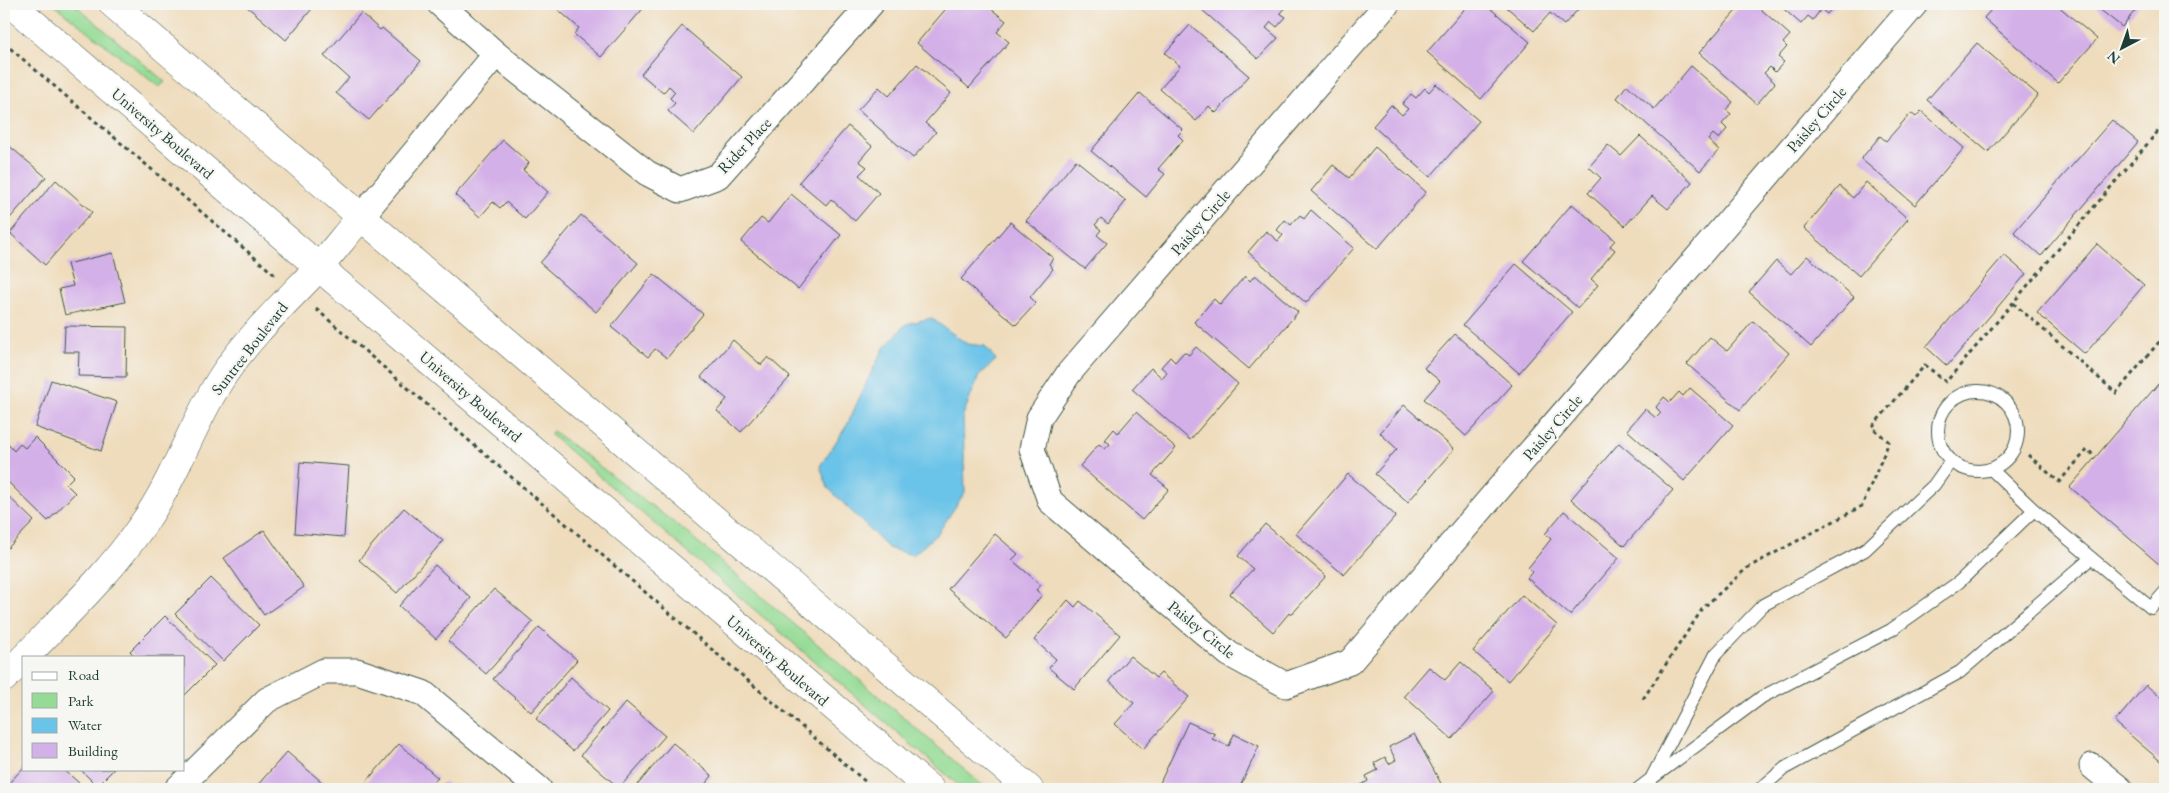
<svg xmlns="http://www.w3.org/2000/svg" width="2169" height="793" viewBox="0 0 2169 793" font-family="'EB Garamond',serif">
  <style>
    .green { fill: #95db95; stroke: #5a8c64 }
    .water { fill: #6ac3e8; stroke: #44808e }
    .building { fill: #d4b0e8 }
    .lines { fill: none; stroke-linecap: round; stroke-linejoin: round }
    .service-casing { stroke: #3e5548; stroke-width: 14 }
    .minor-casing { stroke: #3e5548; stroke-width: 27 }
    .tertiary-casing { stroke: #3e5548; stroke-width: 29 }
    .primary-casing { stroke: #3e5548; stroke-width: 29 }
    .path { stroke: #3e5548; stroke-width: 3; stroke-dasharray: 4 4; stroke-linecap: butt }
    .service { stroke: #fff; stroke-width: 12 }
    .minor { stroke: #fff; stroke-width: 25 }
    .tertiary { stroke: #fff; stroke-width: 28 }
    .primary { stroke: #fff; stroke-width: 28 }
    .labels { text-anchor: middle; stroke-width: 4.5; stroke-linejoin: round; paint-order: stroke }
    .street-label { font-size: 16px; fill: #1f3d34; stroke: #f6f6f2 }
  </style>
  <rect width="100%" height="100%" fill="#f6f6f2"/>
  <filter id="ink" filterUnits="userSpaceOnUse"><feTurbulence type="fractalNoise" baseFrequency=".02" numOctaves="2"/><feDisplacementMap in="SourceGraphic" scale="10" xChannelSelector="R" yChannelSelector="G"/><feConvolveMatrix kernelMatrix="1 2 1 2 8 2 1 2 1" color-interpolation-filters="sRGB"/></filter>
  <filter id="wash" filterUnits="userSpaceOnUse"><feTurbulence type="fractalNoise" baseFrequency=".0096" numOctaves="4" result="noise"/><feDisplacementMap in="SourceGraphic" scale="20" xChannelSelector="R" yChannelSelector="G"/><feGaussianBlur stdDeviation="1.12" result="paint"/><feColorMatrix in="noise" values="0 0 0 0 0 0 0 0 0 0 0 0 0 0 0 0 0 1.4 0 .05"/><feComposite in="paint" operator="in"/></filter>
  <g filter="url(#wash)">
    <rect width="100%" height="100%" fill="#efdcbc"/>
    <g class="green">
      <path d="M 53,4 L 74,4 L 165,82 L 159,87 Z"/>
      <path d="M 553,431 L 685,531 L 987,789 L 963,789 L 550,434 Z"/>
    </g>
    <path class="water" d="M 931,318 L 967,344 L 985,346 L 996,360 L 979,376 L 963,415 L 965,492 L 938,533 L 913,555 L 888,548 L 828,488 L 820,466 L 847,425 L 867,381 L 884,348 L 906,324 Z"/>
    <g id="blocks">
      <g class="building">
        <path d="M 244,4 L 316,4 L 286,40 Z"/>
        <path d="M 558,4 L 647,4 L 601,57 L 574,34 L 579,28 L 555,7 Z"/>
        <path d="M 950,4 L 985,4 L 1006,21 L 997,32 L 1009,42 L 969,88 L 917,43 Z"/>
        <path d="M 1205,4 L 1288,4 L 1280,13 L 1286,17 L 1277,27 L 1271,22 L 1266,28 L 1278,38 L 1258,59 L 1201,9 Z"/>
        <path d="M 1469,4 L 1485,4 L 1530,42 L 1481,99 L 1427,52 Z"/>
        <path d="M 1503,4 L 1583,4 L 1564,25 L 1550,13 L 1534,31 Z"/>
        <path d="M 1742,4 L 1755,4 L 1790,35 L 1783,43 L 1787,47 L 1778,57 L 1784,62 L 1775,72 L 1770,67 L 1764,73 L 1775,83 L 1757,104 L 1699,53 Z"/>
        <path d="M 1778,4 L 1836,4 L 1827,14 L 1821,9 L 1813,20 L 1808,16 L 1801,24 Z"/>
        <path d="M 1996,4 L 2056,4 L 2097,39 L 2058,83 L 1984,18 Z"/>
        <path d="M 2093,4 L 2140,4 L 2122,27 Z"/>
        <path d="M 361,13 L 380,30 L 382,28 L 421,61 L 369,120 L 336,93 L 349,78 L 324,56 Z"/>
        <path d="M 1190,25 L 1249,76 L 1216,113 L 1209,106 L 1196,121 L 1160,89 L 1180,66 L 1165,53 Z"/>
        <path d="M 682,26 L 742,77 L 694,134 L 668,111 L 675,103 L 670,98 L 675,92 L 669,86 L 663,93 L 641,74 Z"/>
        <path d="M 1977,43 L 2038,95 L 1988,152 L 1927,100 Z"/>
        <path d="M 917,64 L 951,93 L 925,123 L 936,132 L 913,158 L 858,110 L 879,87 L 889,96 Z"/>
        <path d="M 1691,66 L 1733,102 L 1726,110 L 1731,114 L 1722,124 L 1727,129 L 1719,139 L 1713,134 L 1708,140 L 1719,150 L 1700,171 L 1617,98 L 1627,85 L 1654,109 Z"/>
        <path d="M 1436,84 L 1479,121 L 1430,177 L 1373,126 L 1391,105 L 1402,115 L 1408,109 L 1402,104 L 1411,94 L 1416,98 L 1425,88 L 1429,92 Z"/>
        <path d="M 1140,93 L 1183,130 L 1178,135 L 1183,140 L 1158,169 L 1165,174 L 1146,197 L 1091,151 Z"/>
        <path d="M 1921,111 L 1964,148 L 1915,205 L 1861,159 L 1880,136 L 1886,141 L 1911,113 L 1916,117 Z"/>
        <path d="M 2112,120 L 2138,142 L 2041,256 L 2014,232 Z"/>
        <path d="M 848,126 L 872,146 L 859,161 L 867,167 L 859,175 L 879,193 L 855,221 L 831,199 L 826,205 L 799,182 Z"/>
        <path d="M 1640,136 L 1692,182 L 1668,209 L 1652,196 L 1625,226 L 1588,193 L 1601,178 L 1589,167 L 1608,145 L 1621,156 Z"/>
        <path d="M 503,140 L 529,163 L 523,170 L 548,192 L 525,219 L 506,202 L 500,208 L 493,202 L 480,217 L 455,195 Z"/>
        <path d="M 7,144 L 46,177 L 4,225 L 4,148 Z"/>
        <path d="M 1375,147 L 1426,192 L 1377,249 L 1311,191 L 1333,165 L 1349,178 Z"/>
        <path d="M 1076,160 L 1126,201 L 1108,224 L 1101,218 L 1095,225 L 1101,230 L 1097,235 L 1107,243 L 1085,269 L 1026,221 Z"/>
        <path d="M 56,180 L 92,212 L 45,265 L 10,233 Z"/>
        <path d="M 1866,182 L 1908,219 L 1859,276 L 1804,228 L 1840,186 L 1853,198 Z"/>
        <path d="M 791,194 L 841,235 L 798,289 L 741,242 L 761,218 L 768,223 Z"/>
        <path d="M 1572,204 L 1615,240 L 1610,246 L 1615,250 L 1591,279 L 1598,285 L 1578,308 L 1523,261 Z"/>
        <path d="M 1311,210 L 1354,248 L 1306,303 L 1248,252 L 1266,231 L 1278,241 L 1283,235 L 1277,230 L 1285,220 L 1291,225 L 1300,215 L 1304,219 Z"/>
        <path d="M 581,215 L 638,263 L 596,312 L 540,263 Z"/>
        <path d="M 1010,222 L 1053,258 L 1049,264 L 1053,269 L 1030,297 L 1036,303 L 1016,325 L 961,279 Z"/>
        <path d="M 2097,244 L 2144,285 L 2085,354 L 2037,313 Z"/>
        <path d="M 113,253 L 125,302 L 65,315 L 59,289 L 73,286 L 67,264 Z"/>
        <path d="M 2004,255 L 2026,274 L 1947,366 L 1926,347 Z"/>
        <path d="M 1807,256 L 1854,297 L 1811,347 L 1749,292 L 1776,261 L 1791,274 Z"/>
        <path d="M 1516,264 L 1572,312 L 1519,373 L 1463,325 Z"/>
        <path d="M 654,274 L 703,314 L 667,358 L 655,349 L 648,357 L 611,327 Z"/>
        <path d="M 1255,275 L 1298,312 L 1249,369 L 1194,322 L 1214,299 L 1220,305 L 1245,276 L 1250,281 Z"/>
        <path d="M 1753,321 L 1789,353 L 1740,410 L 1687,364 L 1710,337 L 1727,351 Z"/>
        <path d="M 65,326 L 127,327 L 126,377 L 78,376 L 79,352 L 64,352 Z"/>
        <path d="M 1455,334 L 1512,385 L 1466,436 L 1424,399 L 1440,381 L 1424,368 Z"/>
        <path d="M 733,340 L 761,365 L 768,357 L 790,377 L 741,432 L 717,411 L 727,399 L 701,377 Z"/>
        <path d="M 1196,347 L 1238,384 L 1190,440 L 1132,389 L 1151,368 L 1162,378 L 1167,372 L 1161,367 L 1170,357 L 1175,362 L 1184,352 L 1189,355 Z"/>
        <path d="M 51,380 L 117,402 L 101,451 L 35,427 Z"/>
        <path d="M 2159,383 L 2165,389 L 2165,558 L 2160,565 L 2070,487 Z"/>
        <path d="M 1690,388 L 1733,425 L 1684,481 L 1627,430 L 1645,409 L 1656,418 L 1661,413 L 1656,407 L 1664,397 L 1670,402 L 1679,392 L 1683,396 Z"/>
        <path d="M 1404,405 L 1454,449 L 1408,502 L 1375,474 L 1397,449 L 1380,433 Z"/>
        <path d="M 1136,412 L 1176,448 L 1152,475 L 1169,489 L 1142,520 L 1080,466 L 1099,444 L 1105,449 L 1110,444 L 1105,440 L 1114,429 L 1118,433 Z"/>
        <path d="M 35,437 L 74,476 L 66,484 L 75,493 L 48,521 L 4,478 L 4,447 L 7,443 L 14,451 L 20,444 L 25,448 Z"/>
        <path d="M 1619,443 L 1673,490 L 1624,546 L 1571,499 Z"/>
        <path d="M 300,462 L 349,466 L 344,537 L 295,533 Z"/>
        <path d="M 1348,474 L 1396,516 L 1344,575 L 1296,534 Z"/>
        <path d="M 4,492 L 34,521 L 4,552 Z"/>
        <path d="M 404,508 L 443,541 L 397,593 L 359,560 Z"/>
        <path d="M 1564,511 L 1619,558 L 1570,615 L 1527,578 L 1532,572 L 1528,568 L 1551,539 L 1545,534 Z"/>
        <path d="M 1265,524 L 1326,576 L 1292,614 L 1290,612 L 1273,632 L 1230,594 L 1253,569 L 1238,556 Z"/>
        <path d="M 264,530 L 304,587 L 264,615 L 224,558 Z"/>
        <path d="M 995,534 L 1018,554 L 1012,560 L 1041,585 L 1036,590 L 1042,595 L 1006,638 L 948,589 Z"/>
        <path d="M 435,565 L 471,598 L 436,639 L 399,606 Z"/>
        <path d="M 211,578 L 259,625 L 223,661 L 175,614 Z"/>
        <path d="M 494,589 L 533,622 L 486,674 L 448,641 Z"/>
        <path d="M 1522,595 L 1557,625 L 1508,681 L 1473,651 Z"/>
        <path d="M 1068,600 L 1075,607 L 1080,601 L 1120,635 L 1074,689 L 1049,668 L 1056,659 L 1034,640 Z"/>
        <path d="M 165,616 L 215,665 L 184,696 L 184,657 L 135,657 L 130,651 Z"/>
        <path d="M 539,627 L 577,660 L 531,712 L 493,679 Z"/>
        <path d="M 1130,656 L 1156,678 L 1161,673 L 1189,697 L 1143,749 L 1115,724 L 1134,703 L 1109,681 Z"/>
        <path d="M 1461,662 L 1494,691 L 1452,739 L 1404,696 L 1429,667 L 1445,680 Z"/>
        <path d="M 571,677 L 608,711 L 573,751 L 536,719 Z"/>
        <path d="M 2146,685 L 2165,701 L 2165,765 L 2115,722 Z"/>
        <path d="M 626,702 L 665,736 L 619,788 L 581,755 Z"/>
        <path d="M 1188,722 L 1215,734 L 1212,739 L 1229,746 L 1234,734 L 1259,746 L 1239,789 L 1174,789 L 1160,783 Z"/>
        <path d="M 1414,734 L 1444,789 L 1360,789 L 1359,786 L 1368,781 L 1366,776 L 1378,770 L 1374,763 L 1385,757 L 1389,764 L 1396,760 L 1389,747 Z"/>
        <path d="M 673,743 L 712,776 L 701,789 L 634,789 Z"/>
        <path d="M 399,744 L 438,778 L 427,789 L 360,789 Z"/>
        <path d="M 287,752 L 330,789 L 254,789 Z"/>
        <path d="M 24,767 L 24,769 L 63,769 L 86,789 L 16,789 L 9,783 Z"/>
        <path d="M 80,769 L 114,769 L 97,786 Z"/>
        <path d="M 445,782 L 453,789 L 438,789 Z"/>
        <path d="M 1271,787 L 1285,788 L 1285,789 L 1271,789 Z"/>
      </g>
    </g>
  </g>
  <g filter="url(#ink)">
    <use href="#blocks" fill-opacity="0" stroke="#3e5548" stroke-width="1"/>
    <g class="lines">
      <defs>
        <g id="service">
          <circle cx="1978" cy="431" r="40"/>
          <path d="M 1991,469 L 2034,510 L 2151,608 L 2165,592"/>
          <path d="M 1651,779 L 1762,697 L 1891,630 L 1959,582 L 2034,510"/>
          <path d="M 1638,789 L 1651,779 L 1716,654 L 1763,605 L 1865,550 L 1934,485 L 1951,461"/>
          <path d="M 1760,789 L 1785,768 L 1960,672 L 2091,558"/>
        </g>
        <g id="minor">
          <path d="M 440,4 L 496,54 L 647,173 L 680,190 L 718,176 L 871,4"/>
          <path d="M 1387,4 L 1069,373 L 1039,418 L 1032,449 L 1050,501 L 1229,654 L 1286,685 L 1350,662 L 1915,4"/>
          <path d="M 361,217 L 496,54"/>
          <path d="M 2092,766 L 2120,789"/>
          <path d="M 177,789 L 267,700 L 324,671 L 357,671 L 423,693 L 539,789"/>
        </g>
        <g id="tertiary">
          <path d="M 25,657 C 65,615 108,575 141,527 C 175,480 192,422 224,374 C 251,334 287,301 320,266 C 334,250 347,233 361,217"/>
          <path d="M 4,678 L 24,658"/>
        </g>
        <g id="primary">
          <path d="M 11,4 L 930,789"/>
          <path d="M 113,4 L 1029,789"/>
        </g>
      </defs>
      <use href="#service" class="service-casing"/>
      <use href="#minor" class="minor-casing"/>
      <use href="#tertiary" class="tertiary-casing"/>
      <use href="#primary" class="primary-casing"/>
      <g class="path">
        <path d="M 4,43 L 275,275"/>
        <path d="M 2013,303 L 2116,393 L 2165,335"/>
        <path d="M 316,309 L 874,789"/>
        <path d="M 2028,455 L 2059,482 L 2088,449 L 2095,458"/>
        <path d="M 1643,699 L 1703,608 L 1747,568 L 1862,506 L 1889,442 L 1872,427 L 1925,365 L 1946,382 L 2165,123"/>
      </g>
      <use href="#service" class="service"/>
      <use href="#minor" class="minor"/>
      <use href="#tertiary" class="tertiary"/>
      <use href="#primary" class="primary"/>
    </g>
  </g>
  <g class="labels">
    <g class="street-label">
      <text transform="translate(1816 119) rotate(-49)" y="6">Paisley Circle</text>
      <text transform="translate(163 133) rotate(41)" y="6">University Boulevard</text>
      <text transform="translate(744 145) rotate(-47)" y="6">Rider Place</text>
      <text transform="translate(1200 222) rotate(-49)" y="6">Paisley Circle</text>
      <text transform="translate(249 348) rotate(-52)" y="6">Suntree Boulevard</text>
      <text transform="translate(471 396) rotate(41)" y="6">University Boulevard</text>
      <text transform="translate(1552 427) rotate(-49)" y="6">Paisley Circle</text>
      <text transform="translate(1202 629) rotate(39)" y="6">Paisley Circle</text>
      <text transform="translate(778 660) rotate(41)" y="6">University Boulevard</text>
    </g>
  </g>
  <rect width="2169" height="793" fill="none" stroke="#f6f6f2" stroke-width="20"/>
  <rect x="22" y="656" width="162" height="115" fill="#f6f6f2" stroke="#a0aca6"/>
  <rect x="32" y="672" width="25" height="8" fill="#ffffff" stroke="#a0aca6"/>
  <text x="68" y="680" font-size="15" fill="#1f3d34">Road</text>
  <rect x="32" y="693" width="25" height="15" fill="#95db95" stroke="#a0aca6"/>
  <text x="68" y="706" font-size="15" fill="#1f3d34">Park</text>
  <rect x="32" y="718" width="25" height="15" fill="#6ac3e8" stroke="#a0aca6"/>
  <text x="68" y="730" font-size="15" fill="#1f3d34">Water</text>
  <rect x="32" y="743" width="25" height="15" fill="#d4b0e8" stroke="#a0aca6"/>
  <text x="68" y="756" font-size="15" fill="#1f3d34">Building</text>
  <g transform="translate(2122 48) rotate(221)" stroke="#f6f6f2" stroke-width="4" paint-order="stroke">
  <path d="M0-4L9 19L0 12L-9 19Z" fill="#1f3d34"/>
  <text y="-8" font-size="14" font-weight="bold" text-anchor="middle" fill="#1f3d34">N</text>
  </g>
</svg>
